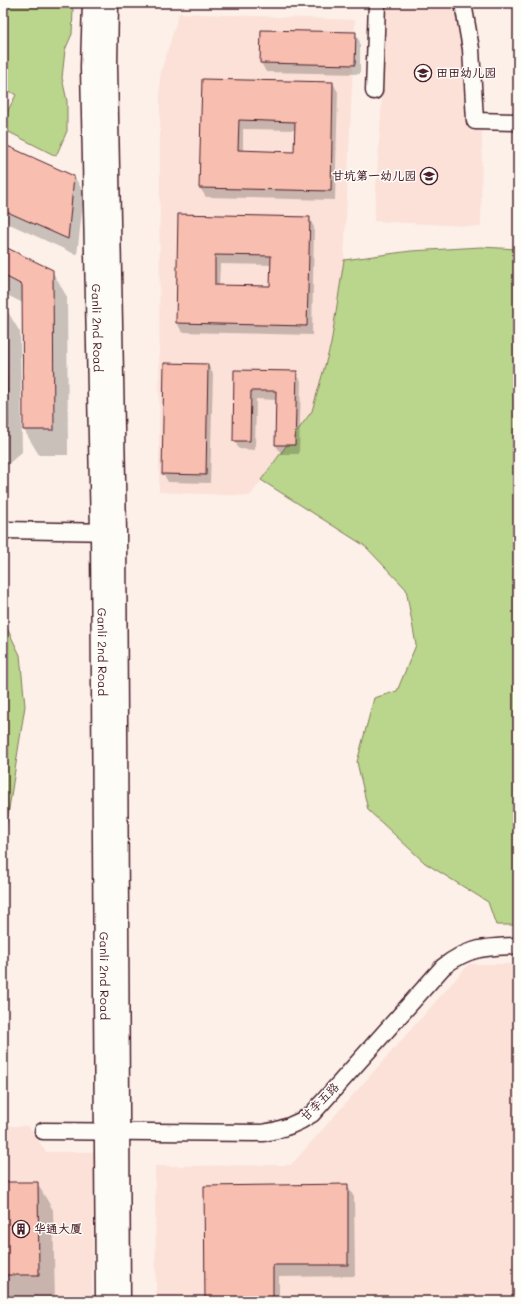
<svg xmlns="http://www.w3.org/2000/svg" width="521" height="1304" viewBox="0 0 521 1304" font-family="Mali,'LXGW WenKai TC',sans-serif">
  <style>
    .built { fill: #fbe1d8 }
    .green { fill: #bad58c; stroke: #827a5c }
    .shadow { fill: #0003; fill-rule: evenodd }
    .building { fill: #f8beb0; stroke: #4a1f2b; fill-rule: evenodd }
    .lines { fill: none; stroke-linecap: round; stroke-linejoin: round }
    .minor-casing { stroke: #4a1f2b; stroke-width: 19 }
    .major-casing { stroke: #4a1f2b; stroke-width: 23 }
    .minor { stroke: #fdfcf7; stroke-width: 16 }
    .major { stroke: #fdfcf7; stroke-width: 20 }
    .labels { text-anchor: middle; stroke-width: 3; stroke-linejoin: round; paint-order: stroke }
    .poi-label { font-size: 12px; font-weight: bold; fill: #4a1f2b; stroke: #fdfcf7; text-anchor: start }
    .street-label { font-size: 12px; fill: #4a1f2b; stroke: #fdfcf7 }
  </style>
  <rect width="100%" height="100%" fill="#fcf0e9"/>
  <filter id="ink" filterUnits="userSpaceOnUse"><feTurbulence type="fractalNoise" baseFrequency=".025" numOctaves="2"/><feDisplacementMap in="SourceGraphic" scale="8" xChannelSelector="R" yChannelSelector="G"/><feConvolveMatrix kernelMatrix="1 2 1 2 8 2 1 2 1" color-interpolation-filters="sRGB"/></filter>
  <g filter="url(#ink)">
    <g class="built">
      <path d="M 384,3 L 455,3 L 462,48 L 464,102 L 482,131 L 481,227 L 374,221 L 382,99 Z"/>
      <path d="M 179,13 L 355,20 L 344,260 L 331,345 L 312,411 L 250,496 L 159,492 L 160,75 Z"/>
      <path d="M 469,964 L 518,964 L 518,1301 L 156,1301 L 155,1166 L 291,1165 Z"/>
      <path d="M 3,1126 L 28,1126 L 46,1152 L 94,1152 L 92,1301 L 3,1301 Z"/>
    </g>
    <g class="green">
      <path d="M 3,3 L 70,3 L 73,10 L 72,34 L 65,50 L 62,78 L 67,101 L 67,131 L 56,156 L 3,129 L 3,120 L 16,95 L 3,87 Z"/>
      <path d="M 481,247 L 518,249 L 518,925 L 496,925 L 488,902 L 425,863 L 368,810 L 357,762 L 374,698 L 397,691 L 416,645 L 406,589 L 365,546 L 261,480 L 312,411 L 331,344 L 344,260 L 411,251 Z"/>
      <path d="M 3,620 L 20,655 L 25,706 L 3,847 Z"/>
    </g>
    <g class="shadow">
      <path d="M 355,33 L 360,42 L 360,74 L 266,72 L 261,63 Z"/>
      <path d="M 203,80 L 333,83 L 338,92 L 335,200 L 206,197 L 200,188 ZM 243,129 L 295,130 L 295,153 L 243,152 Z"/>
      <path d="M 3,145 L 74,176 L 84,193 L 77,255 L 3,221 Z"/>
      <path d="M 179,215 L 309,218 L 314,227 L 312,335 L 182,332 L 177,323 ZM 220,264 L 272,265 L 271,287 L 219,286 Z"/>
      <path d="M 3,247 L 52,271 L 67,297 L 68,455 L 39,455 L 24,430 L 23,303 L 3,293 Z"/>
      <path d="M 3,304 L 20,332 L 22,452 L 6,466 L 3,467 Z"/>
      <path d="M 208,365 L 213,374 L 210,483 L 168,482 L 163,473 Z"/>
      <path d="M 235,371 L 296,372 L 301,381 L 299,454 L 281,454 L 276,445 L 277,400 L 256,399 L 255,450 L 239,449 L 234,440 Z"/>
      <path d="M 3,1183 L 37,1183 L 53,1210 L 55,1301 L 12,1301 L 3,1285 Z"/>
      <path d="M 347,1185 L 354,1197 L 355,1276 L 279,1277 L 279,1301 L 206,1301 Z"/>
    </g>
    <g class="building">
      <path d="M 261,30 L 356,32 L 355,65 L 260,63 Z"/>
      <path d="M 202,79 L 333,82 L 331,191 L 199,188 ZM 239,120 L 295,122 L 294,152 L 238,150 Z"/>
      <path d="M 3,144 L 74,176 L 68,239 L 3,210 Z"/>
      <path d="M 178,214 L 310,217 L 307,326 L 176,323 ZM 215,255 L 271,256 L 270,286 L 215,285 Z"/>
      <path d="M 3,246 L 53,270 L 54,430 L 23,430 L 22,285 L 3,275 Z"/>
      <path d="M 3,302 L 6,306 L 8,426 L 3,431 Z"/>
      <path d="M 164,363 L 208,364 L 206,475 L 162,474 Z"/>
      <path d="M 234,370 L 297,371 L 295,445 L 275,445 L 276,391 L 251,391 L 250,441 L 233,441 Z"/>
      <path d="M 3,1182 L 38,1182 L 39,1275 L 3,1275 Z"/>
      <path d="M 348,1184 L 348,1265 L 273,1265 L 273,1301 L 205,1301 L 204,1186 Z"/>
    </g>
    <g class="lines">
      <defs>
        <g id="minor">
          <path d="M 463,3 L 471,49 L 475,121 L 518,122"/>
          <path d="M 374,91 L 377,3"/>
          <path d="M 3,530 L 113,532"/>
          <path d="M 43,1131 L 263,1133 C 282,1130 296,1125 312,1114 L 443,967 C 468,947 487,947 518,946"/>
        </g>
        <g id="major">
          <path id="s1" d="M 93,3 L 91,67 L 101,531 L 106,1301"/>
          <path d="M 108,3 L 107,66 L 116,532 L 120,1301"/>
        </g>
      </defs>
      <use href="#minor" class="minor-casing"/>
      <use href="#major" class="major-casing"/>
      <use href="#minor" class="minor"/>
      <use href="#major" class="major"/>
    </g>
  </g>
  <defs>
    <symbol id="school-ring" viewBox="-11 -11 22 22"><circle r="9.5" fill="#fdfcf7" stroke="#4a1f2b" stroke-width="1.5"/><path d="M0-5L7-2L0 1L-7-2ZM-4 1L0 2.5L4 1V4Q0 6-4 4Z" fill="#4a1f2b"/></symbol>
    <symbol id="building-ring" viewBox="-11 -11 22 22"><circle r="9.5" fill="#fdfcf7" stroke="#4a1f2b" stroke-width="1.5"/><path d="M-4-6H4V6H1V3H-1V6H-4ZM-2.5-4.3h1.7v1.8h-1.7ZM.8-4.3h1.7v1.8H.8ZM-2.5-1h1.7V.8h-1.7ZM.8-1h1.7V.8H.8Z" fill="#4a1f2b"/></symbol>
  </defs>
  <g fill-rule="evenodd">
    <use href="#school-ring" x="413" y="63" width="20" height="20"/>
    <use href="#school-ring" x="419" y="166" width="20" height="20"/>
    <use href="#building-ring" x="11" y="1219" width="20" height="20"/>
  </g>
  <g class="labels">
    <g class="poi-label">
      <text x="436" y="77">田田幼儿园</text>
      <text x="416" y="180" text-anchor="end">甘坑第一幼儿园</text>
      <text x="34" y="1233">华通大厦</text>
    </g>
    <g class="street-label">
      <text dy="4" stroke="none"><textPath href="#s1" startOffset="325">Ganli 2nd Road</textPath></text>
      <text dy="4" stroke="none"><textPath href="#s1" startOffset="649">Ganli 2nd Road</textPath></text>
      <text dy="4" stroke="none"><textPath href="#s1" startOffset="973">Ganli 2nd Road</textPath></text>
      <text transform="translate(320 1102) rotate(-45)" y="4">甘李五路</text>
    </g>
  </g>
  <rect width="521" height="1304" fill="none" stroke="#fdfcf7" stroke-width="16"/>
  <rect x="8" y="8" width="505" height="1288" fill="none" stroke="#4a1f2b" stroke-width="1.5" filter="url(#ink)"/>
</svg>
